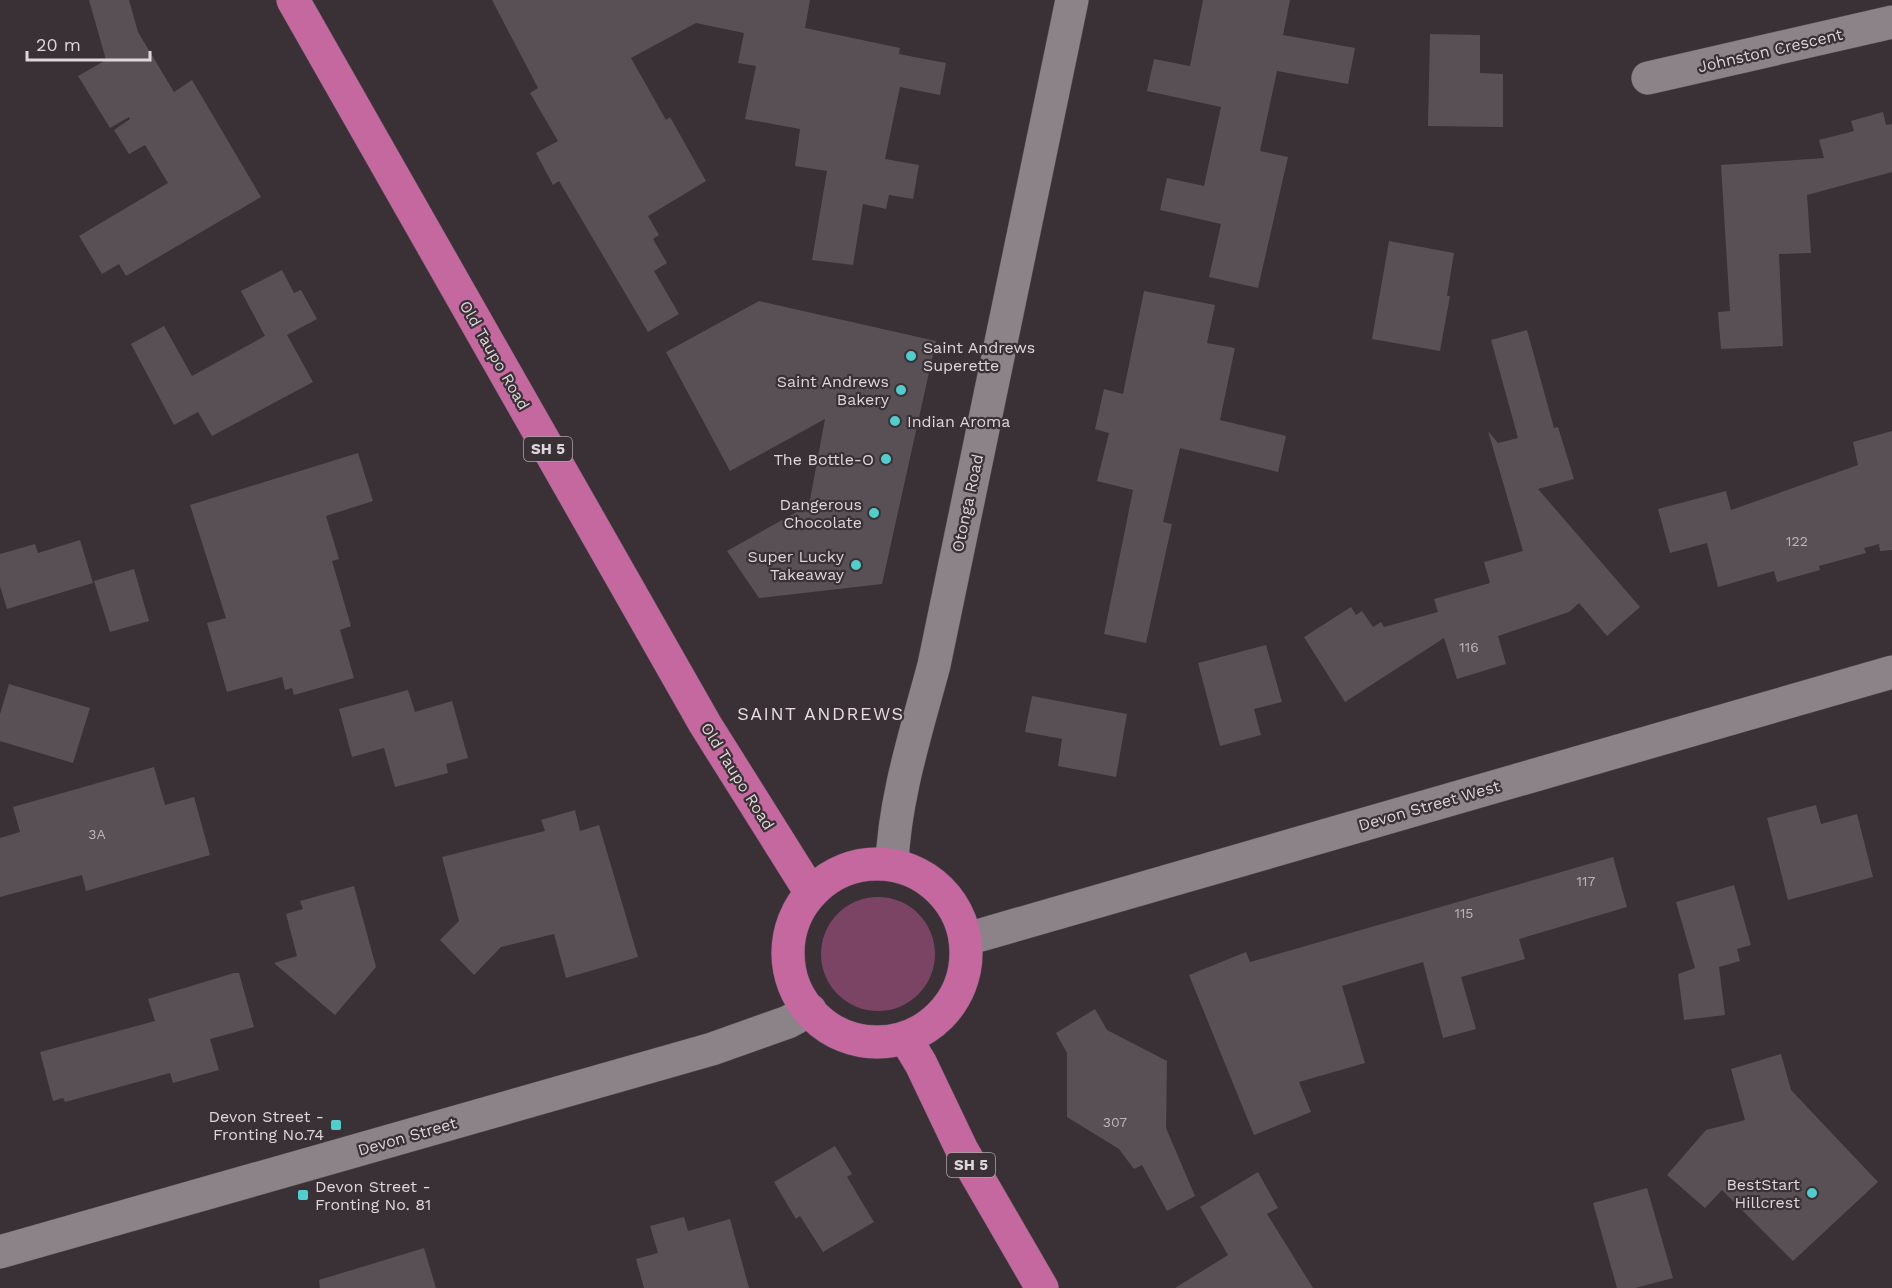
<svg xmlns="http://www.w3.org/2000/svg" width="1892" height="1288" viewBox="0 0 1892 1288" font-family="'Work Sans',sans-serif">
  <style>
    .green { fill: #7b4464 }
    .building { fill: #585054 }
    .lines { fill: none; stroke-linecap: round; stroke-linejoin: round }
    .street-casing { stroke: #554e52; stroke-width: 34 }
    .secondary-casing { stroke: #554e52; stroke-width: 34 }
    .highway-casing { stroke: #554e52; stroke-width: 34 }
    .street { stroke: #8c8388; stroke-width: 33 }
    .secondary { stroke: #8c8388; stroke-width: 33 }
    .highway { stroke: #c4689f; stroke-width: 33 }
    .poi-dot { fill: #52cdcd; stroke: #393135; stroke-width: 2 }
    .labels { text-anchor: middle; stroke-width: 4.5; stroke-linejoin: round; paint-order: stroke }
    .number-label { font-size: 14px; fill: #bbb5b8 }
    .shield { fill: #393135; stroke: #aba5a8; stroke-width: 1.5 }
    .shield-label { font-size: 15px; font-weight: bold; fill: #dcd7d9 }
    .street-label { font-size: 16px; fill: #dcd7d9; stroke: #393135 }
    .poi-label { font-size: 16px; fill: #dcd7d9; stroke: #393135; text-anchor: end }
    .neighbourhood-label { font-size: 18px; letter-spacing: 1.5px; fill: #e6dce1; stroke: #393135 }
  </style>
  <rect width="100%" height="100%" fill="#393135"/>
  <circle class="green" cx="878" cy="954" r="57"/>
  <g class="building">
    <path d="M 89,0 L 129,0 L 138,32 L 174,92 L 192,80 L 261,197 L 126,276 L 119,264 L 102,274 L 79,236 L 168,183 L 145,145 L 129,154 L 114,130 L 130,119 L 129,117 L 110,128 L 78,76 L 106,60 Z"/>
    <path d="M 492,0 L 810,0 L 805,28 L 900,48 L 899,54 L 946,63 L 940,95 L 900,87 L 885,159 L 919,165 L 913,199 L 889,195 L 886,209 L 863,204 L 853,265 L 812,260 L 827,171 L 795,166 L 800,129 L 745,119 L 756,66 L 738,63 L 744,33 L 696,23 L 631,58 L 666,120 L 670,117 L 706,181 L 648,216 L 659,235 L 653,239 L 667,263 L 654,271 L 679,314 L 648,332 L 559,181 L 553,185 L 536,153 L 558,141 L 530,93 L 538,88 Z"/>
    <path d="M 1203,0 L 1290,0 L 1283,35 L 1355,48 L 1348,84 L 1277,71 L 1260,151 L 1288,157 L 1258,288 L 1209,277 L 1221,224 L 1160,210 L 1167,178 L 1204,186 L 1221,107 L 1147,91 L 1154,59 L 1190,66 Z"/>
    <path d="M 1430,34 L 1480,35 L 1480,73 L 1503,74 L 1503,127 L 1428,126 Z"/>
    <path d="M 1883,112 L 1886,125 L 1892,124 L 1892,172 L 1807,195 L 1811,253 L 1779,254 L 1783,346 L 1721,349 L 1718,312 L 1730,311 L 1721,165 L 1824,158 L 1819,140 L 1854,131 L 1851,121 Z"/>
    <path d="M 1389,241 L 1454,253 L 1447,296 L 1450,296 L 1440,351 L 1372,339 Z"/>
    <path d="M 282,270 L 294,293 L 301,290 L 317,319 L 287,335 L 313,382 L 212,436 L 198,412 L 174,425 L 131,344 L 164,326 L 192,376 L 265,336 L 241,291 Z"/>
    <path d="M 1144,291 L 1215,305 L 1207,343 L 1235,348 L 1220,420 L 1286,436 L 1278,472 L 1180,448 L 1163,522 L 1172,524 L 1146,643 L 1104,634 L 1133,490 L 1097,481 L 1109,433 L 1095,429 L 1104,389 L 1123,394 Z"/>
    <path d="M 759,301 L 936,341 L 882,584 L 759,598 L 727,551 L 809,505 L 825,419 L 730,471 L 666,352 Z"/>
    <path d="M 1527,330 L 1554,428 L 1558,427 L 1574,479 L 1538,489 L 1640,607 L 1607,636 L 1579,603 L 1569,612 L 1498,636 L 1506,664 L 1457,679 L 1444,638 L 1345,702 L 1304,637 L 1351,607 L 1356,615 L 1362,611 L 1373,627 L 1381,622 L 1384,627 L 1438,612 L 1434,599 L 1490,583 L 1484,562 L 1523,551 L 1488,431 L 1498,443 L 1518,438 L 1491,340 Z"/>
    <path d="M 1892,431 L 1892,550 L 1880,551 L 1879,544 L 1864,548 L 1866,553 L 1819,566 L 1820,570 L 1777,582 L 1774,571 L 1718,587 L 1707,543 L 1670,553 L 1658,509 L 1726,491 L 1731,510 L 1858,465 L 1853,442 Z"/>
    <path d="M 358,453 L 373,501 L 326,516 L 339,559 L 332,561 L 351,626 L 340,630 L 354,678 L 294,695 L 292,688 L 285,690 L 282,677 L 227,692 L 207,623 L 226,618 L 190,505 Z"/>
    <path d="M 80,540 L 93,583 L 7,609 L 0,586 L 0,554 L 35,544 L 38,553 Z"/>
    <path d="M 134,569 L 149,621 L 110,632 L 94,581 Z"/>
    <path d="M 1266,645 L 1282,702 L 1254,709 L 1261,735 L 1220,746 L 1198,663 Z"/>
    <path d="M 9,684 L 90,708 L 73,763 L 0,741 L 0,714 Z"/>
    <path d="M 408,690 L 415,712 L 452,701 L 468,758 L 446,764 L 448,773 L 395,787 L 384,748 L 352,757 L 339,709 Z"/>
    <path d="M 1032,696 L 1127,714 L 1116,777 L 1058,766 L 1062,739 L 1025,732 Z"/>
    <path d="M 154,767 L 165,805 L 194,797 L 210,855 L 86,891 L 82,875 L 0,897 L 0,838 L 20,832 L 13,807 Z"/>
    <path d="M 1816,805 L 1821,824 L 1857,814 L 1873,877 L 1788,900 L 1767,818 Z"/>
    <path d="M 575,810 L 580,831 L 599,825 L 638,957 L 566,978 L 554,934 L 501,947 L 474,975 L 440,940 L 459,921 L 442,857 L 545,831 L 541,820 Z"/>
    <path d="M 1613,857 L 1627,907 L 1519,939 L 1525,959 L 1461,977 L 1476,1029 L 1443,1038 L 1423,962 L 1342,986 L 1365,1063 L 1299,1082 L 1311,1112 L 1254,1135 L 1189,975 L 1246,952 L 1250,962 Z"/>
    <path d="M 1734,885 L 1751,945 L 1737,949 L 1740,961 L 1719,967 L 1725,1015 L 1684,1020 L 1678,974 L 1695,968 L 1676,902 Z"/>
    <path d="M 354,886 L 376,967 L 335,1015 L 274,963 L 297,956 L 286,914 L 303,909 L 300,901 Z"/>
    <path d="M 234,973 L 239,973 L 254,1027 L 210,1039 L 219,1070 L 173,1083 L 170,1073 L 65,1102 L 63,1098 L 53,1101 L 40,1052 L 155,1021 L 148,999 Z"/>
    <path d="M 1095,1009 L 1107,1030 L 1167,1061 L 1166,1128 L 1195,1196 L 1167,1211 L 1142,1165 L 1134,1169 L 1119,1149 L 1067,1117 L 1067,1053 L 1056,1033 Z"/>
    <path d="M 1781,1054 L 1791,1090 L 1878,1182 L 1793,1261 L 1722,1190 L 1705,1208 L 1667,1175 L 1706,1130 L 1745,1120 L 1731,1069 Z"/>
    <path d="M 835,1146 L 852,1174 L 847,1177 L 874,1222 L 823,1252 L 800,1216 L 796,1219 L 774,1182 Z"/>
    <path d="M 1258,1172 L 1278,1208 L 1267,1214 L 1313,1288 L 1175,1288 L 1228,1255 L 1200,1207 Z"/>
    <path d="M 1647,1188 L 1673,1278 L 1635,1288 L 1617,1288 L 1593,1203 Z"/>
    <path d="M 684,1217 L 688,1231 L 730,1219 L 749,1288 L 644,1288 L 636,1259 L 658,1253 L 650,1226 Z"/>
    <path d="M 424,1248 L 436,1288 L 320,1288 L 319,1280 Z"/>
  </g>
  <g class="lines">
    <defs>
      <path id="street" d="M 1648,78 L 1892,22"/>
      <g id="secondary">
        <path d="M 892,865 C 894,799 917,729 934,665 L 1072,0"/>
        <path d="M 967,939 L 1892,672"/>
        <path d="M 0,1252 L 712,1049 L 788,1022 L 810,1010"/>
      </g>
      <g id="highway">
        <path d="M 293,0 L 705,724 L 811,893"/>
        <circle cx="877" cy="953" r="89"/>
        <path d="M 906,1039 L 921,1064 L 962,1150 L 1042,1288"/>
      </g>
    </defs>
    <use href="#street" class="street-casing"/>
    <use href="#secondary" class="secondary-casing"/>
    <use href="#highway" class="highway-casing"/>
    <use href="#street" class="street"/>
    <use href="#secondary" class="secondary"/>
    <use href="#highway" class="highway"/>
  </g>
  <g class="poi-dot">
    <circle cx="911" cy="356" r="6"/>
    <circle cx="901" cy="390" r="6"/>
    <circle cx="895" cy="421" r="6"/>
    <circle cx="886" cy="459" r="6"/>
    <circle cx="874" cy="513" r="6"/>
    <circle cx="856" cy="565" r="6"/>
    <rect x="330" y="1119" width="12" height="12" rx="3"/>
    <circle cx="1812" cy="1193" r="6"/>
    <rect x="297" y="1189" width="12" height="12" rx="3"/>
  </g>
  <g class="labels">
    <g class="number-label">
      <text x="1797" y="546">122</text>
      <text x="1469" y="652">116</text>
      <text x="97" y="839">3A</text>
      <text x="1586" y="886">117</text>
      <text x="1464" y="918">115</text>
      <text x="1115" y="1127">307</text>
    </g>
    <g class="shield">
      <rect x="524" y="437" width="48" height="24" rx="4.5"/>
      <rect x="947" y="1153" width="48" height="24" rx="4.5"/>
    </g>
    <g class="shield-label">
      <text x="548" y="454">SH 5</text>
      <text x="971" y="1170">SH 5</text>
    </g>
    <g class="street-label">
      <text transform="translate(1770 50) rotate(-13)" y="6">Johnston Crescent</text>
      <text transform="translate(495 355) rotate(60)" y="6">Old Taupo Road</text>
      <text transform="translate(967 503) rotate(-78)" y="6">Otonga Road</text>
      <text transform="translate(738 776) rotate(58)" y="6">Old Taupo Road</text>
      <text transform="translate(1429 805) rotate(-16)" y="6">Devon Street West</text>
      <text transform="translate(407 1136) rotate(-16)" y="6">Devon Street</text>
    </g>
    <g class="poi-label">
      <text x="923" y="353" text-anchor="start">Saint Andrews<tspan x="923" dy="18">Superette</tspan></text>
      <text x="889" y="387">Saint Andrews<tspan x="889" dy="18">Bakery</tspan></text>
      <text x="907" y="427" text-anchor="start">Indian Aroma</text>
      <text x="874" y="465">The Bottle-O</text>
      <text x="862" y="510">Dangerous<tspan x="862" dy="18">Chocolate</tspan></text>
      <text x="844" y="562">Super Lucky<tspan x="844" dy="18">Takeaway</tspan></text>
      <text x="324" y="1122">Devon Street -<tspan x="324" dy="18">Fronting No.74</tspan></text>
      <text x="1800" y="1190">BestStart<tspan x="1800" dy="18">Hillcrest</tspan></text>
      <text x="315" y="1192" text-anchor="start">Devon Street -<tspan x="315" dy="18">Fronting No. 81</tspan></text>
    </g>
    <g class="neighbourhood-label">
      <text x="821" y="720">SAINT ANDREWS</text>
    </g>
  </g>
  <path d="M27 51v9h123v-9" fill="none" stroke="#dcd7d9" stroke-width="3"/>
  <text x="36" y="51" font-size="18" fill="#dcd7d9" stroke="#393135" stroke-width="4.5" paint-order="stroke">20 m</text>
</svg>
